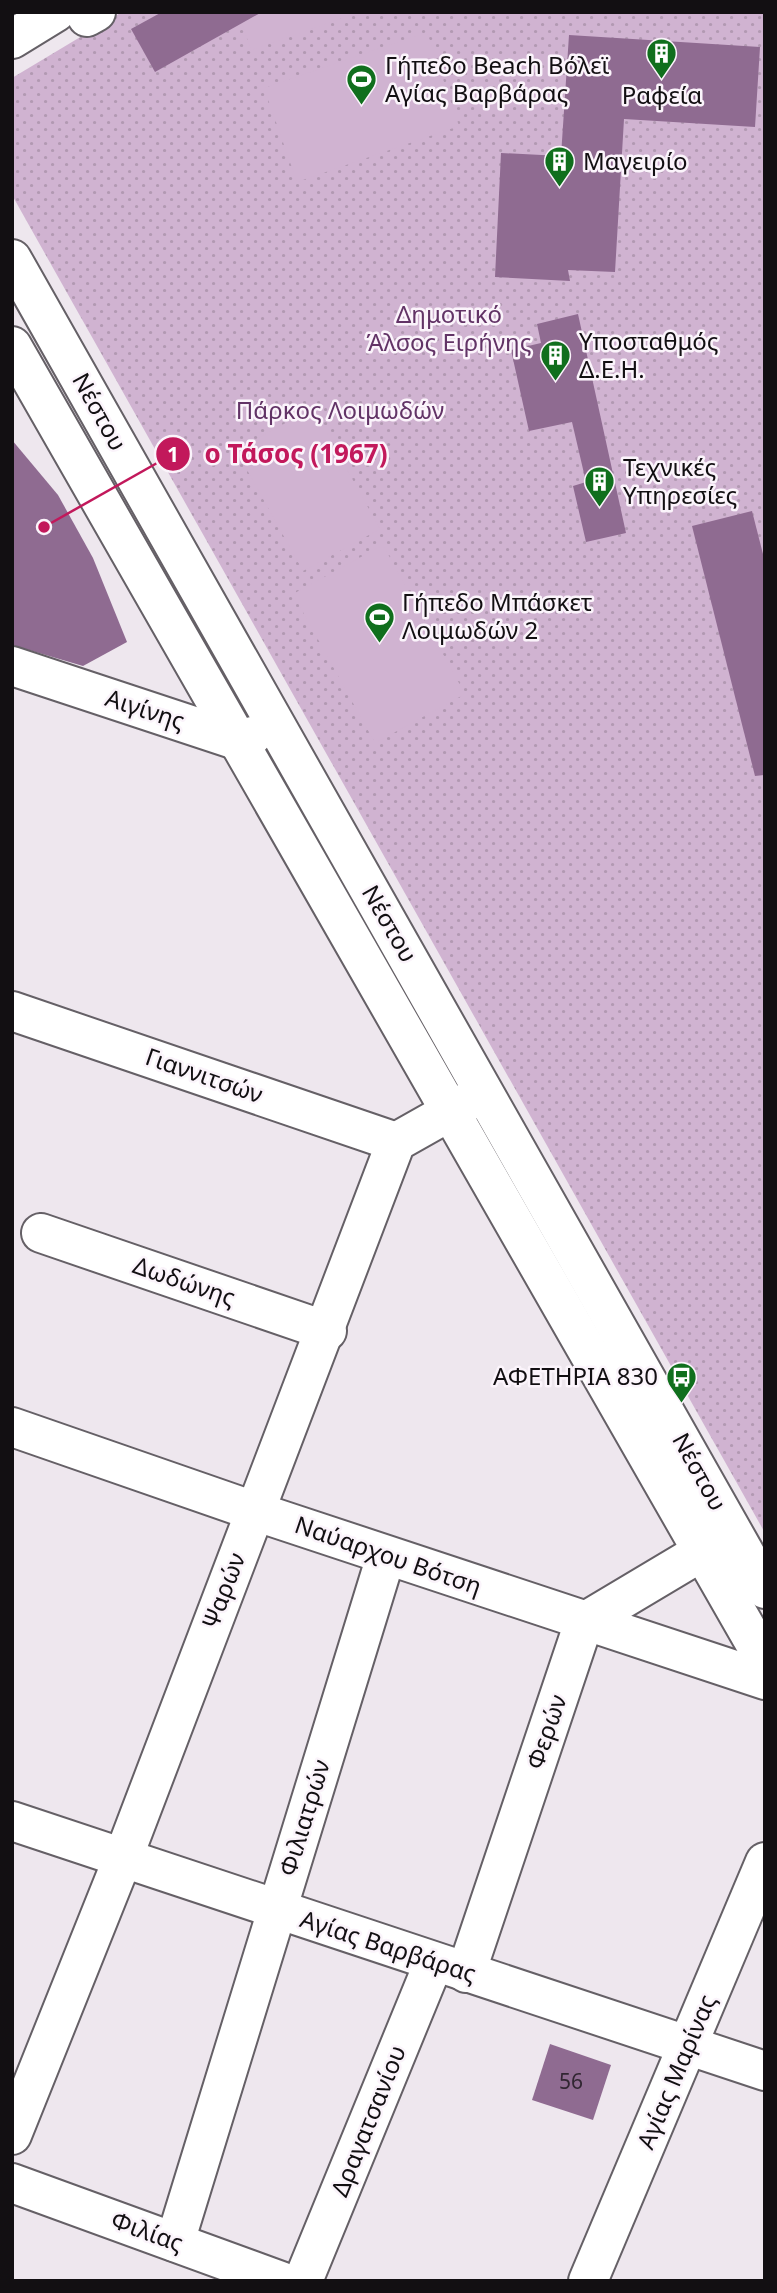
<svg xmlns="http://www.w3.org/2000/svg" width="777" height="2293" viewBox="0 0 777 2293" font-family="'Noto Sans',sans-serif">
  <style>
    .grass { fill: url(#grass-dots) }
    .pitch { fill: #d0b3d1 }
    .building { fill: #8f6b91 }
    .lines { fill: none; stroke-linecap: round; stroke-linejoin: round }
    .minor-casing { stroke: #656066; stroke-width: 42 }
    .minor { stroke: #fff; stroke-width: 38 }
    .labels { text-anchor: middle; stroke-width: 5; stroke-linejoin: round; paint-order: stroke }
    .number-label { font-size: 21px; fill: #312632 }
    .poi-label { font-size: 24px; fill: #120f12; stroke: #fbf4fb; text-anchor: start }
    .park-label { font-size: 24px; fill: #623366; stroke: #fbf4fb }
    .street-label { font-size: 24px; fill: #120f12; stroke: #fbf4fb }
    .leader { fill: none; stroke: #c2185b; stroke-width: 2.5 }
    .callout-dot { fill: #c2185b; stroke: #fbf4fb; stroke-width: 2.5 }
    .mark-label { font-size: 21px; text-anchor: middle; font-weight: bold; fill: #fff }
    .callout-label { font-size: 26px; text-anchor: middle; font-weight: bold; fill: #c2185b; stroke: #fbf4fb; stroke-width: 5; stroke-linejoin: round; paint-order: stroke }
  </style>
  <defs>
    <pattern id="grass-dots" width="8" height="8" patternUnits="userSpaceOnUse" patternTransform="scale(1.75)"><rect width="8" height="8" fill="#d0b3d1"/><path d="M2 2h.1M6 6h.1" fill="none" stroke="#b299b2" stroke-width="1.8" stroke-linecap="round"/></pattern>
  </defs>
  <rect width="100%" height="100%" fill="#eee7ee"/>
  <path class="grass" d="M 122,12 L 765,12 L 765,1533 L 12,195 L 12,78 Z"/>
  <g class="pitch">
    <path d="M 238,12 L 360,12 L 251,50 Z"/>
    <path d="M 427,32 L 459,126 L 297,182 L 264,88 Z"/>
    <path d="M 313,408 L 380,529 L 303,571 L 236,450 Z"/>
    <path d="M 383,545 L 465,694 L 375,743 L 293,594 Z"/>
  </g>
  <g class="building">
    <path d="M 162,12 L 262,12 L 155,72 L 131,29 Z"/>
    <path d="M 569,35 L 760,47 L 755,127 L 624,119 L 615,272 L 568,270 L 570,281 L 495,277 L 501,153 L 561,156 Z"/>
    <path d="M 578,314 L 626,533 L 586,542 L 573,486 L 586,482 L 572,422 L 529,431 L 511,350 L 541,343 L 537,324 Z"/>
    <path d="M 12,440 L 58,495 L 93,558 L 127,642 L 83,666 L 12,645 Z"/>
    <path d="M 752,511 L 765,562 L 765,775 L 755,776 L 692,526 Z"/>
    <path d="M 550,2044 L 611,2065 L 593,2120 L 532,2100 Z"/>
  </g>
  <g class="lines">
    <defs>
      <g id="minor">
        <path d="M 87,17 L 96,12"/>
        <path d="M 12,39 L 56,12"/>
        <path d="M 12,259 L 765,1589"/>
        <path d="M 12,346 L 765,1661"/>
        <path d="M 12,666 L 242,742 L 252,736"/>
        <path d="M 12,1011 L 396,1142"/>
        <path d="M 41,1233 L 327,1331"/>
        <path d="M 12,1427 L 254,1511 L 765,1680"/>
        <path d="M 12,1821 L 765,2071"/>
        <path d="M 466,1973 L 584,1622 L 703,1551"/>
        <path d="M 12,2135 L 123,1858 L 396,1142 L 474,1098"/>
        <path d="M 12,2183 L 281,2281"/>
        <path d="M 175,2242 L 386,1556"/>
        <path d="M 303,2281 L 434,1962"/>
        <path d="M 588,2281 L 765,1862"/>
      </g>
    </defs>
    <use href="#minor" class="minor-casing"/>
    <use href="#minor" class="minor"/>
  </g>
  <defs>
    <symbol id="building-pin" viewBox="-11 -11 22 30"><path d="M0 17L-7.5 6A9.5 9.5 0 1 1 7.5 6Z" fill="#106f1d" stroke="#fbf4fb"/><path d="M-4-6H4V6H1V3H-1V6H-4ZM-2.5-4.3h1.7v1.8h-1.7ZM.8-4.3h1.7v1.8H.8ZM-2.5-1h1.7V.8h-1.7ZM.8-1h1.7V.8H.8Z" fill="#fff"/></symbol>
    <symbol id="stadium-pin" viewBox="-11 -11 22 30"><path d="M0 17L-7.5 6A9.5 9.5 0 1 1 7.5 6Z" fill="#106f1d" stroke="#fbf4fb"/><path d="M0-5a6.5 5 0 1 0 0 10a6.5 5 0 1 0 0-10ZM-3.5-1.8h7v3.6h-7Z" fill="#fff"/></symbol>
    <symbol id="bus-pin" viewBox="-11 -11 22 30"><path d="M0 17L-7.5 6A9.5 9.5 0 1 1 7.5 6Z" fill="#106f1d" stroke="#fbf4fb"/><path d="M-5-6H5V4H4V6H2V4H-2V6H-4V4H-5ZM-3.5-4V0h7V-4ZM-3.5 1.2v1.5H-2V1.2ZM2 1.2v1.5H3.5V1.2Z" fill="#fff"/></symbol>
  </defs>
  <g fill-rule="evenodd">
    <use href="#building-pin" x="644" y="36" width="35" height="47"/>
    <use href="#stadium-pin" x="344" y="62" width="35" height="47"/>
    <use href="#building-pin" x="542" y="144" width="35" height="47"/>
    <use href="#building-pin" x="538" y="338" width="35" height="47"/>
    <use href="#building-pin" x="582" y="464" width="35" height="47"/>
    <use href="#stadium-pin" x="362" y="600" width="35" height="47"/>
    <use href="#bus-pin" x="664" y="1360" width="35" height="47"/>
  </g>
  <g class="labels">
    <g class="number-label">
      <text x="571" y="2089">56</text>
    </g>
    <g class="poi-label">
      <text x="385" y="74">Γήπεδο Beach Βόλεϊ<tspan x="385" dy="28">Αγίας Βαρβάρας</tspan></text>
      <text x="662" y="104" text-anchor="middle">Ραφεία</text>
      <text x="583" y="170">Μαγειρίο</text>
      <text x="579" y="350">Υποσταθμός<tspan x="579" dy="28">Δ.Ε.Η.</tspan></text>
      <text x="623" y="476">Τεχνικές<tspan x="623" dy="28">Υπηρεσίες</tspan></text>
      <text x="402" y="611">Γήπεδο Μπάσκετ<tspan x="402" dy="28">Λοιμωδών 2</tspan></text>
      <text x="658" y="1385" text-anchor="end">ΑΦΕΤΗΡΙΑ 830</text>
    </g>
    <g class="park-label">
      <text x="449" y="323">Δημοτικό<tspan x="449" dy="28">Άλσος Ειρήνης</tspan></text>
      <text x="340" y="419">Πάρκος Λοιμωδών</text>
    </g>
    <g class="street-label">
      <text transform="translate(99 412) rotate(61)" y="8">Νέστου</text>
      <text transform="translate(145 710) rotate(18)" y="8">Αιγίνης</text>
      <text transform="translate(389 924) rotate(60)" y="8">Νέστου</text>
      <text transform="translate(204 1076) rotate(19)" y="8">Γιαννιτσών</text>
      <text transform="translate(184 1282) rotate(19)" y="8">Δωδώνης</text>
      <text transform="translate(699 1472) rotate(61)" y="8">Νέστου</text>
      <text transform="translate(388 1556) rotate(19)" y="8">Ναύαρχου Βότση</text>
      <text transform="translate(224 1591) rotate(-69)" y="8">Ψαρών</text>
      <text transform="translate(547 1732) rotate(-71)" y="8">Φερών</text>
      <text transform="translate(305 1818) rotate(-73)" y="8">Φιλιατρών</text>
      <text transform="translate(388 1947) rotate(18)" y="8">Αγίας Βαρβάρας</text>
      <text transform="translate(677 2072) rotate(-67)" y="8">Αγίας Μαρίνας</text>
      <text transform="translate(369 2121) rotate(-68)" y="8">Δραγατσανίου</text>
      <text transform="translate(147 2232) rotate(20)" y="8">Φιλίας</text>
    </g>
  </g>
  <path class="leader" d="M44 527L173 454"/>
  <g class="callout-dot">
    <circle cx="44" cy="527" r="7"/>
    <circle cx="173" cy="454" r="18"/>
  </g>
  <g class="mark-label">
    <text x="173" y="462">1</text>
  </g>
  <g class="callout-label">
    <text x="296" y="463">ο Τάσος (1967)</text>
  </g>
  <rect width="777" height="2293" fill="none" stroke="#120f12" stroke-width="28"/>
</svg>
